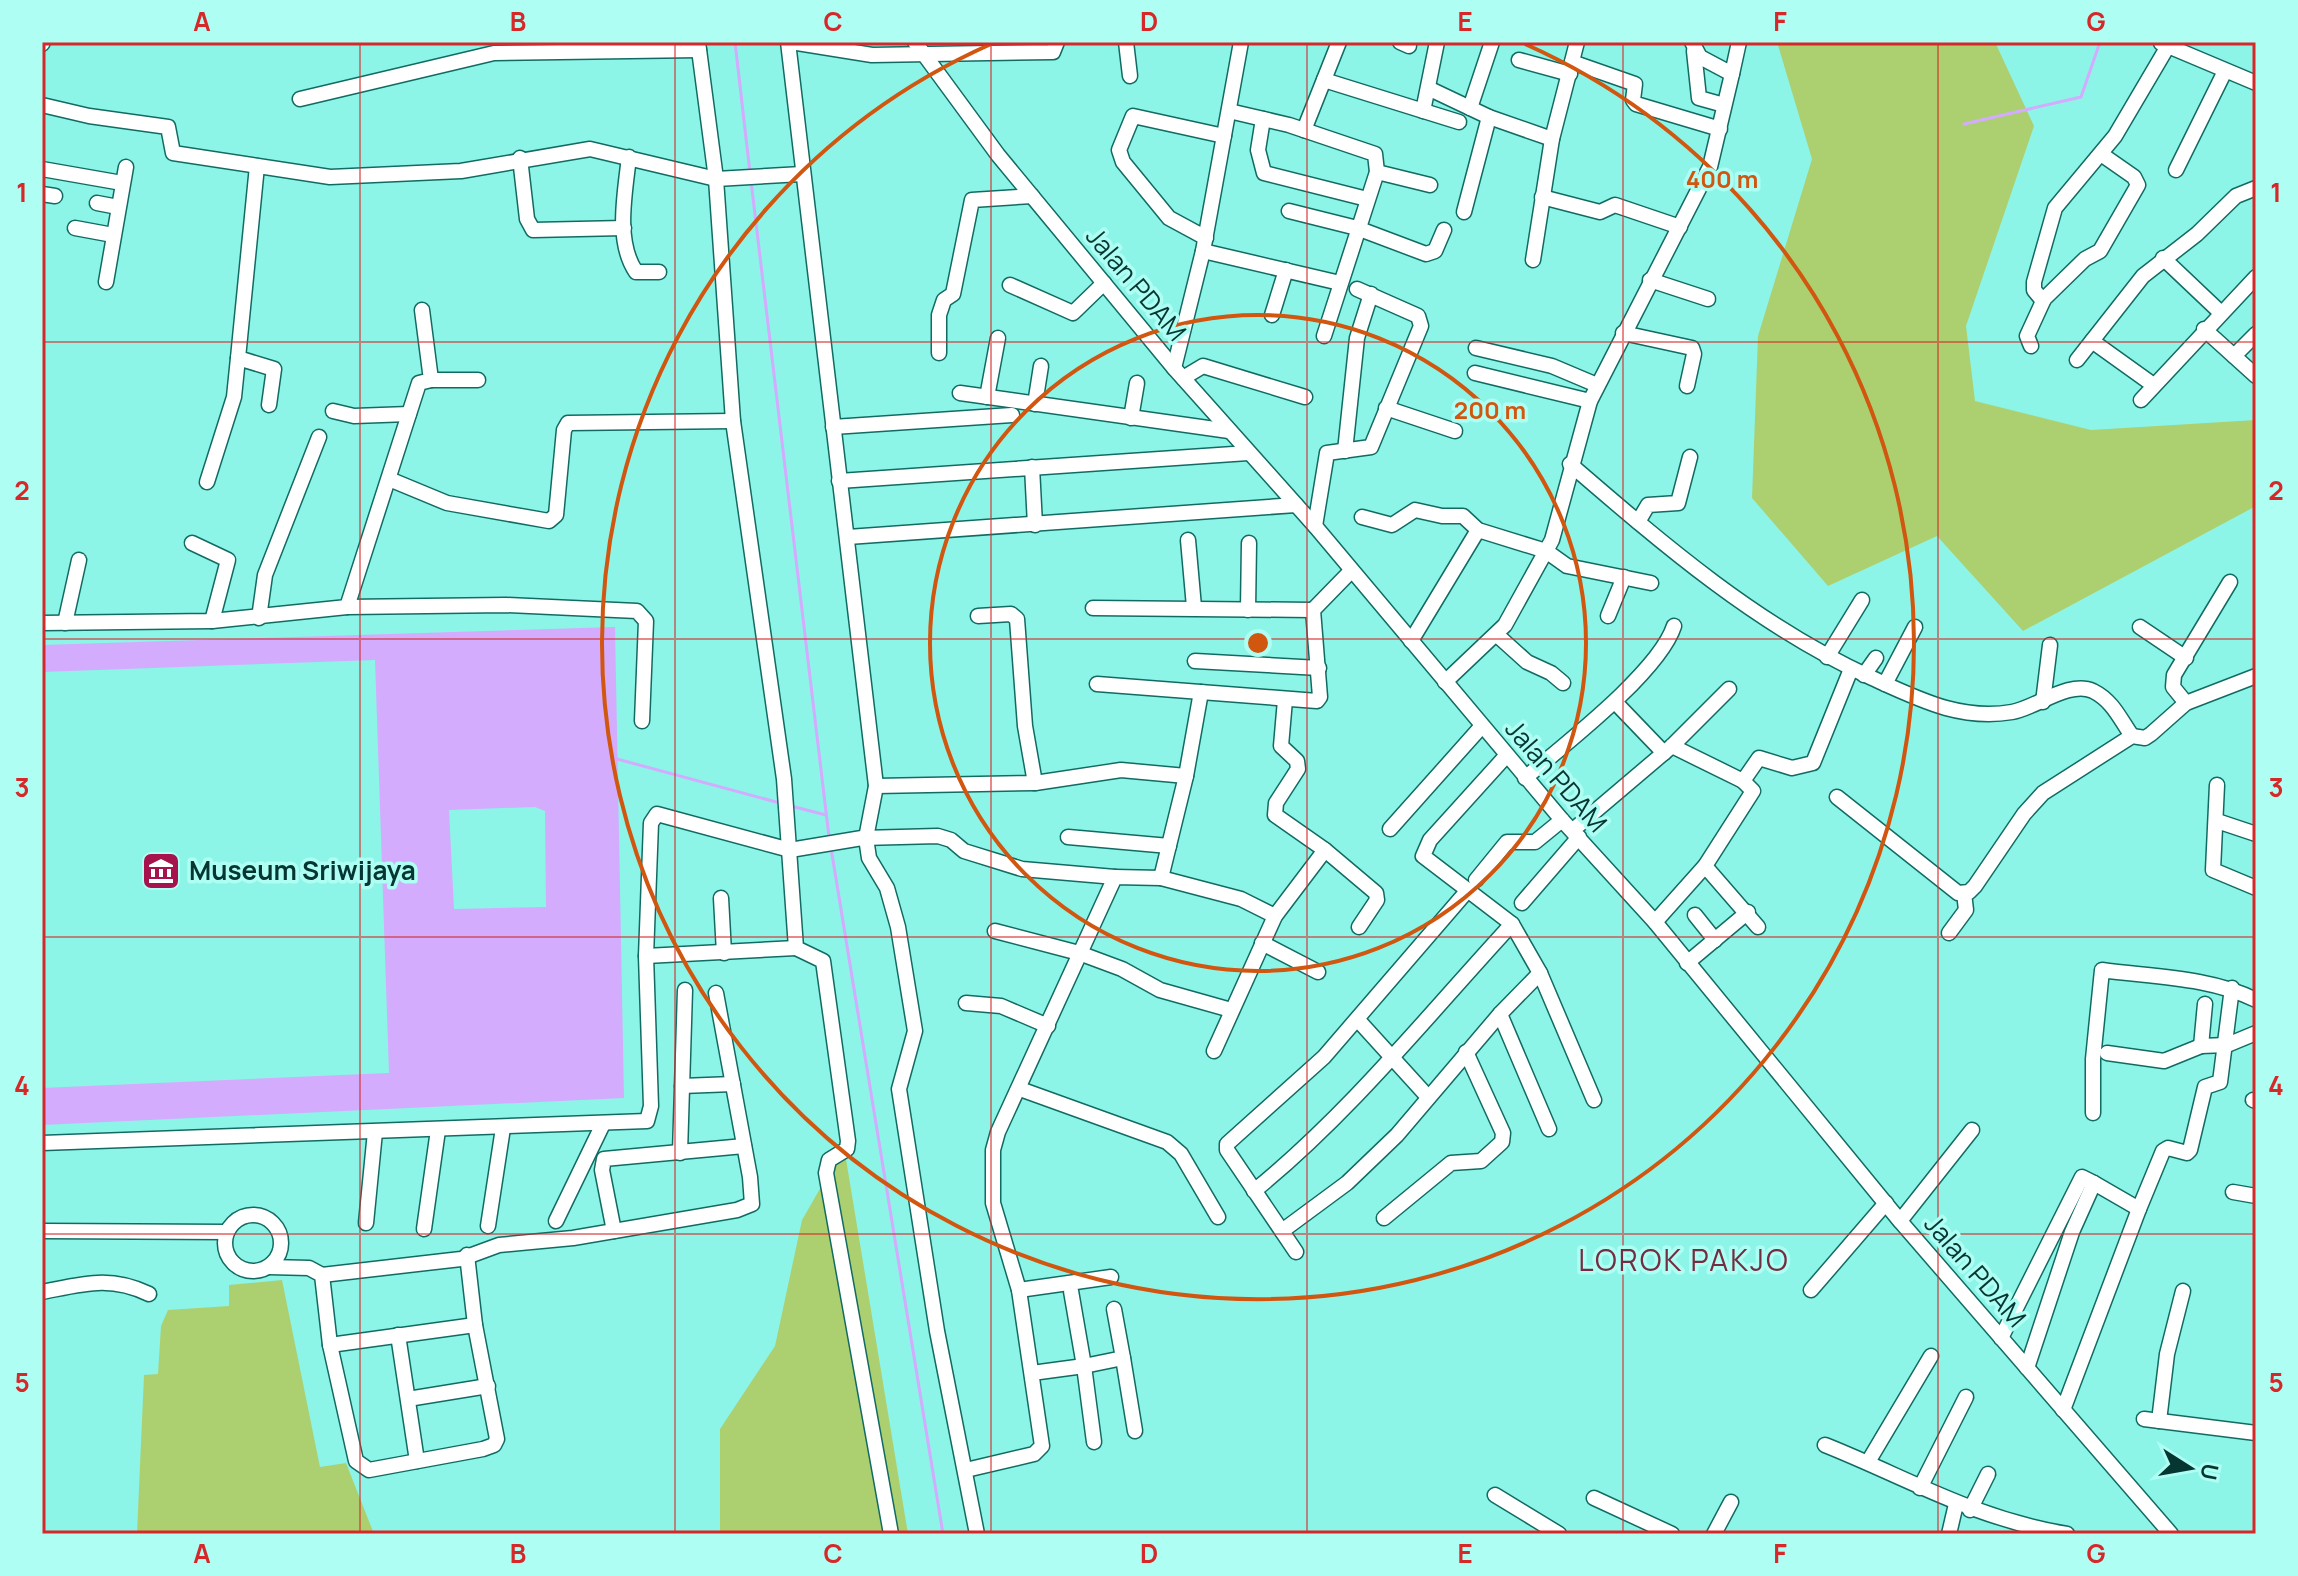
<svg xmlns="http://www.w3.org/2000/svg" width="2298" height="1576" viewBox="0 0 2298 1576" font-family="Manrope,sans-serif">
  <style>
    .green { fill: #acd070 }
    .water { fill: #d3acfd; fill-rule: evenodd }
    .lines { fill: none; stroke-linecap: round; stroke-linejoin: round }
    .stream { stroke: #d3acfd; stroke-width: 3 }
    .minor-casing { stroke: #126b63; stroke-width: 17 }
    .minor { stroke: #fff; stroke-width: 14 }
    .grid { fill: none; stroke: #d62828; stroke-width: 2; stroke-opacity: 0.55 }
    .ring { fill: none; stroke: #d15610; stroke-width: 4 }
    .labels { text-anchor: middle; stroke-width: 7; stroke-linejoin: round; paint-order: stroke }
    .street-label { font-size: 26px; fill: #053632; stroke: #aefef4 }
    .poi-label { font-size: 26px; font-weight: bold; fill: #053632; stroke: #aefef4; text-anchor: start }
    .quarter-label { font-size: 30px; letter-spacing: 2px; fill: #732d40; stroke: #aefef4 }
    .centre { fill: #d15610; stroke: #aefef4; stroke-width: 4 }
    .ring-label { font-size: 24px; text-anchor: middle; font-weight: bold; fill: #d15610; stroke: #aefef4; stroke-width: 7; stroke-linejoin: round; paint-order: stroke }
    .neatline { fill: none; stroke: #d62828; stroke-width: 3 }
    .grid-label { font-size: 26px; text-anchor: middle; font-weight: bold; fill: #d62828 }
  </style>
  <rect width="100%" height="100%" fill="#8df4e8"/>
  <g class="green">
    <path d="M 1777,42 L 1995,42 L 2034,126 L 1966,326 L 1975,401 L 2091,430 L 2256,420 L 2256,506 L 2023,631 L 1937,536 L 1828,586 L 1752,498 L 1758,336 L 1812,159 Z"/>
    <path d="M 844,1147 L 908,1534 L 720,1534 L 720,1429 L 775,1346 L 802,1220 Z"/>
    <path d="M 282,1280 L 320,1467 L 346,1463 L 374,1534 L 137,1534 L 144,1375 L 158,1374 L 161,1326 L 168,1310 L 229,1306 L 229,1285 Z"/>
  </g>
  <path class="water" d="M 615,627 L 624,1098 L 42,1125 L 42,1088 L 389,1073 L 375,660 L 42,672 L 42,645 ZM 535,807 L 545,811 L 546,907 L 454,909 L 449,810 Z"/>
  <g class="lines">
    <g class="stream">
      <path d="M 735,42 L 750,173"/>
      <path d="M 1964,124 L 2081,97 L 2100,42"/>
      <path d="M 751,181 L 829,837"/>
      <path d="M 617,759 L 780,803"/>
      <path d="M 791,806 L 826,815"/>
      <path d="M 831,848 L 943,1534"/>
    </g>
    <defs>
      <g id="minor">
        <path d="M 698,42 L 716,179 L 733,421 L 784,779 L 796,948 L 823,961 L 848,1141 L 847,1149 L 829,1160 L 826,1173 L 891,1534"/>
        <path d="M 788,42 L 876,786 L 866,838 L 869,858 L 887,888 L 898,927 L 915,1031 L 899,1089 L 937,1331 L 977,1534"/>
        <path d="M 791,42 L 872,55 L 1053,52 L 1057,42"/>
        <path d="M 915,42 L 998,155 L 1174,368 L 1315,526 L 1562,820 L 1655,922 L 1900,1221 L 2171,1534"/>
        <path d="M 1126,42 L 1130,76"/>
        <path d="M 1400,42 L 1409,46"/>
        <path d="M 2161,43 L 2256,83"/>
        <path d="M 42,44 L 43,42"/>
        <path d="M 1694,51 L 1699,98 L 1724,105"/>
        <path d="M 1519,60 L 1570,74"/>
        <path d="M 1572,62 L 1635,84 L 1633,100 L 1636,104 L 1720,129"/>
        <path d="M 1732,74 L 1739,42"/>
        <path d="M 1324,80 L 1459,122"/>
        <path d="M 1430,89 L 1489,117 L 1552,139"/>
        <path d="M 300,99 L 494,53 L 699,50"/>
        <path d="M 42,105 L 89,116 L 168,127 L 173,153 L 330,177 L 461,171 L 590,149 L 716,179 L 802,174"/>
        <path d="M 1470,108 L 1492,42"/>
        <path d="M 1229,111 L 1289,125 L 1375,154 L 1377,172 L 1324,336"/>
        <path d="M 1423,111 L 1437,42"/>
        <path d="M 1263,119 L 1258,150 L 1264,173 L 1367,199"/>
        <path d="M 1304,130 L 1339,42"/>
        <path d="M 629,157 C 625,193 615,241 636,272 L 659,272"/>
        <path d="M 520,158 L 527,219 L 533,230 L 624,228"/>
        <path d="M 257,166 L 238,358 L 274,369 L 269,405"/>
        <path d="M 42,169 L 122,183"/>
        <path d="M 2176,170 L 2225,71"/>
        <path d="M 1377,172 L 1430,185"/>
        <path d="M 42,194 L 55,196"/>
        <path d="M 1542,197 L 1600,212 L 1615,205 L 1680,227"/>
        <path d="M 97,203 L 118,207"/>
        <path d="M 1289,211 L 1357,228 L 1426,254 L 1435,251 L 1444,230"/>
        <path d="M 1464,212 L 1489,117"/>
        <path d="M 75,228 L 113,235"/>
        <path d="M 1206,238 L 1169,218 L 1123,162 L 1119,150 L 1133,116 L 1224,136"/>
        <path d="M 1203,251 L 1340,283"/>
        <path d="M 2163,258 L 2221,313"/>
        <path d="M 1533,260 L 1552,139 L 1577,42"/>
        <path d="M 1650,280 L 1708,299"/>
        <path d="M 106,282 L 126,167"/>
        <path d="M 1010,285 L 1073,313 L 1104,283"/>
        <path d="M 2043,301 L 2034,290 L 2034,282 L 2055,208 L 2115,136 L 2168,46"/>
        <path d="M 1272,315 L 1286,270"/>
        <path d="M 2204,329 L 2256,376"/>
        <path d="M 1623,333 L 1692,348 L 1694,354 L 1687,386"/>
        <path d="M 2092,341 L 2152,384"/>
        <path d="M 2031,346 L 2027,336 L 2044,299 L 2085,259 L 2100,251 L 2138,185 L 2134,177 L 2101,154"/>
        <path d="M 1476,348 L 1552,366 L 1597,385"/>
        <path d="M 939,353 L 939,315 L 944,300 L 953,294 L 972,200 L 1032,196"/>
        <path d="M 2234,356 L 2256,334"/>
        <path d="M 2077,360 L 2143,276 L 2197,234 L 2236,196 L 2256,188"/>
        <path d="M 1174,368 L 1203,251 L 1241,42"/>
        <path d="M 1475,373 L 1590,401"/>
        <path d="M 1183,378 L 1203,366 L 1305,397"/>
        <path d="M 431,380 L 478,380"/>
        <path d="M 960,393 L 1229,431"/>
        <path d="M 987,397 L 998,338"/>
        <path d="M 2141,400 L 2256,277"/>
        <path d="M 1035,404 L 1041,366"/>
        <path d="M 1386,408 L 1455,431"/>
        <path d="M 333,411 L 354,416 L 409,414"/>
        <path d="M 1131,418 L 1137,383"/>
        <path d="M 833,427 L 1012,415"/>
        <path d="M 1345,451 L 1357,338 L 1371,294"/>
        <path d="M 1570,464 C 1665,546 1758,626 1872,678 C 1896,689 1921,701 1946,708 C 1968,714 1989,716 2012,712 C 2036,708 2069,680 2093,691 C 2113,701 2120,719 2132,736"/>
        <path d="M 1032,467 L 1035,525"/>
        <path d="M 389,479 L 447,503 L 549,521 L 556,515 L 564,430 L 568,423 L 733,421"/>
        <path d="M 839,481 L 1248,453"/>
        <path d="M 207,482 L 234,397 L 238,358"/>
        <path d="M 1362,517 L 1392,525 L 1415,510 L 1442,516 L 1463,516 L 1478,530 L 1546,551 L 1567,566 L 1651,583"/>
        <path d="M 1638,522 L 1648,505 L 1678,503 L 1690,457"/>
        <path d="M 1315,526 L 1327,453 L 1371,447 L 1421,326 L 1418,316 L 1357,289"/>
        <path d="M 848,537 L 1296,505"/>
        <path d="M 1188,540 L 1194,607"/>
        <path d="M 192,543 L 228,560 L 212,621"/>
        <path d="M 347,607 L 506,605 L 637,611 L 646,621 L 642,721"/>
        <path d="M 1093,608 L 1313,610"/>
        <path d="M 1248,610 L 1249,543"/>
        <path d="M 978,616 L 1011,614 L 1017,619 L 1025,726 L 1035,783"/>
        <path d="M 1608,616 L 1624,577"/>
        <path d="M 259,618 L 265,575 L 319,437"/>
        <path d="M 42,623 L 212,621 L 347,607 L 419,383 L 431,380 L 422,310"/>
        <path d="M 65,623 L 79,560"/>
        <path d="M 2140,627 L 2186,658"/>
        <path d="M 1497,635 L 1527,662 L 1551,673 L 1563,683"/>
        <path d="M 1411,641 L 1478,530"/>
        <path d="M 1827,657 L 1862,600"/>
        <path d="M 1195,661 L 1319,668"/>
        <path d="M 1864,675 L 1876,658"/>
        <path d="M 1445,682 L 1505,625 L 1552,540 L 1590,401 L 1710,167 L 1732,74 L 1700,57 L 1692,42"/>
        <path d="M 1097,684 L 1317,701 L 1320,697 L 1313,610 L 1351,571"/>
        <path d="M 1885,684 L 1915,627"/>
        <path d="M 1285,700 L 1281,746 L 1297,761 L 1298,769 L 1276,803 L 1275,815 L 1325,850 L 1376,893 L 1377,900 L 1359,927"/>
        <path d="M 1615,702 L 1664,753"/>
        <path d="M 2043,702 L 2050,645"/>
        <path d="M 2186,703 L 2173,687 L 2174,675 L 2230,582"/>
        <path d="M 1525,778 C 1564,745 1659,672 1674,626"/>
        <path d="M 1743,781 L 1759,758 L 1792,768 L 1813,763 L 1851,669"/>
        <path d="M 2217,785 L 2213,870 L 2256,888"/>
        <path d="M 876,786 L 1035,783 L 1121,770 L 1186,776"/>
        <path d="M 1837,797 L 1958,893 L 1969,892 L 1975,886 L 2024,814 L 2043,793 L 2132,736 L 2145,738 L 2151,734 L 2186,703 L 2256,676"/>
        <path d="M 2217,821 L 2256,834"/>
        <path d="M 1390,829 L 1481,727"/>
        <path d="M 1573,830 L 1672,746 L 1729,689"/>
        <path d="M 1068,837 L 1169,846"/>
        <path d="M 1705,866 L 1758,927"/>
        <path d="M 1161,878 L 1241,899 L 1275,916"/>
        <path d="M 1476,880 L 1507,842 L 1535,842 L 1562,820"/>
        <path d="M 721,898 L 724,953"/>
        <path d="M 1522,903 L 1579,837"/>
        <path d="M 1695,915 L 1715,940"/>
        <path d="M 1655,922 L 1705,866 L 1753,791 L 1743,781 L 1672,746"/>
        <path d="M 995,931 L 1079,953 L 1122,969 L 1160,990 L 1231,1010"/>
        <path d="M 1949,933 L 1966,910 L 1964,893"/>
        <path d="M 1262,943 L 1318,972"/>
        <path d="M 646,956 L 796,948"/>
        <path d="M 1687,963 L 1748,912"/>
        <path d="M 1540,973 L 1594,1100"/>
        <path d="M 966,1003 L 1001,1006 L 1048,1026"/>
        <path d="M 2205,1004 L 2201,1046 L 2227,1045 L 2256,1033"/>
        <path d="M 1500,1014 L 1549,1129"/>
        <path d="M 1358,1020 L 1428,1097"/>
        <path d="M 1214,1051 L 1275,916 L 1325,850"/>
        <path d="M 2107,1053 L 2164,1061 L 2201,1046"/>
        <path d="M 682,1086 L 733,1084"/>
        <path d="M 1020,1089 L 1167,1142 L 1181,1154 L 1218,1217"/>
        <path d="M 2253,1100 L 2256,1101"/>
        <path d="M 2093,1113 L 2093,1059 L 2102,970 C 2153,977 2210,977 2256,1000"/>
        <path d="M 42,1143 L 647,1121 L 651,1106 L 646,956 L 651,823 L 657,814 L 790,850 L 862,838 L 938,836 L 951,840 L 964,851 L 1022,869 L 1115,877"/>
        <path d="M 680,1153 L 685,990"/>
        <path d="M 1254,1191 C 1350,1113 1428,1015 1512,924"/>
        <path d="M 2233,1192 L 2256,1196"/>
        <circle cx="253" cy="1243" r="28"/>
        <path d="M 1384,1218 L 1451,1163 L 1481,1161 L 1502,1142 L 1503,1133 L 1466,1052"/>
        <path d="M 556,1221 L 602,1126"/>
        <path d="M 1900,1221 L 1972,1130"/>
        <path d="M 366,1223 L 375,1132"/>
        <path d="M 488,1226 L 503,1128"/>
        <path d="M 424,1229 L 438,1130"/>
        <path d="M 42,1231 L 227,1232"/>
        <path d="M 614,1231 L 602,1170 L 604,1159 L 744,1146"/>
        <path d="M 1282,1231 L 1347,1183 L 1397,1135 L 1500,1014 L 1540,973 L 1512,924 L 1423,856 L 1430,840 L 1506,756"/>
        <path d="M 1296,1252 L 1227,1150 L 1227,1144 L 1324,1057 L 1468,890"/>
        <path d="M 269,1267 L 309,1268 L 322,1275 L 330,1345 L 356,1461 L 369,1470 L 483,1449 L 494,1445 L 497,1439 L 475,1325 L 467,1255"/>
        <path d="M 322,1275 L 461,1259 L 499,1245 L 573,1238 L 737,1210 L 752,1204 L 750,1177 L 716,993"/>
        <path d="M 1019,1290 L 1111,1277"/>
        <path d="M 1811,1290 L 1886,1203"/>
        <path d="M 42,1292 C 83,1284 110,1275 149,1294"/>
        <path d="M 398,1335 L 417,1461"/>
        <path d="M 2001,1338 L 2082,1177 L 2094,1183"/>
        <path d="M 330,1345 L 475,1325"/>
        <path d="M 1123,1358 L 1135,1431"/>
        <path d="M 2027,1368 L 2072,1232 L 2094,1183 L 2139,1209 L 2163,1151 L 2168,1148 L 2187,1153 L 2190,1150 L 2205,1087 L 2220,1082 L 2232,988"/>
        <path d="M 1032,1373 L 1084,1366 L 1071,1291"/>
        <path d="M 408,1399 L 488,1386"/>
        <path d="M 2063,1410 L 2139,1209"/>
        <path d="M 2144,1419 L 2256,1433"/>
        <path d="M 2159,1421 L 2167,1354 L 2183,1291"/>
        <path d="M 1094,1442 L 1084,1366 L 1123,1358 L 1114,1309"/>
        <path d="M 1825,1445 C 1910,1479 1973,1518 2067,1534"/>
        <path d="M 1868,1462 L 1931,1356"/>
        <path d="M 966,1470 L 1034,1454 L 1042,1446 L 1019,1290 L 993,1203 L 993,1150 L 998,1132 L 1115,877 L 1161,878 L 1186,776 L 1201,692"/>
        <path d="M 1920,1488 L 1966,1397"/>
        <path d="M 1495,1495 L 1559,1534"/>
        <path d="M 1594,1498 L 1672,1534"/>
        <path d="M 1970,1510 L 1988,1474"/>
        <path d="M 1714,1534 L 1731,1502"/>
        <path d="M 1949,1534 L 1956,1504"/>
      </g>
    </defs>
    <use href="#minor" class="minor-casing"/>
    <use href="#minor" class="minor"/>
  </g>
  <path class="grid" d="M 360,42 L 360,1534M 675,42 L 675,1534M 991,42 L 991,1534M 1307,42 L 1307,1534M 1623,42 L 1623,1534M 1938,42 L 1938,1534M 42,342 L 2256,342M 42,639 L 2256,639M 42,937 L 2256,937M 42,1234 L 2256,1234"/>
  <g class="ring">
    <circle cx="1258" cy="643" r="328"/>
    <path d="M1525 44A656 656 0 1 1 991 44"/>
  </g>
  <defs>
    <symbol id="museum-square" viewBox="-11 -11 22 22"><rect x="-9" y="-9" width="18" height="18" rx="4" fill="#a6124c" stroke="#aefef4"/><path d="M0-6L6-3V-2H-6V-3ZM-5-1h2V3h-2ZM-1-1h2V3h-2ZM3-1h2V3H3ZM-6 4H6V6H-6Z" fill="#fff"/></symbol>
  </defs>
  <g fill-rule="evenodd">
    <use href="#museum-square" x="139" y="849" width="44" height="44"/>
  </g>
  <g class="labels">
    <g class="street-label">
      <text transform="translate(1136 284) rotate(50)" y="9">Jalan PDAM</text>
      <text transform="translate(1556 776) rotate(49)" y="9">Jalan PDAM</text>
      <text transform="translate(1975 1271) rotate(49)" y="9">Jalan PDAM</text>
    </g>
    <g class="poi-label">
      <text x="189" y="880">Museum Sriwijaya</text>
    </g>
    <g class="quarter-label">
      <text x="1684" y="1271">LOROK PAKJO</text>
    </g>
  </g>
  <circle cx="1258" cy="643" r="12" class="centre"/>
  <g class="ring-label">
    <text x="1722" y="188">400 m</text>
    <text x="1490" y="419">200 m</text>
  </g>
  <rect width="2298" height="1576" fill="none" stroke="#aefef4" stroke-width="88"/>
  <g transform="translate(2190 1468) rotate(101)" stroke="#aefef4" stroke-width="6" paint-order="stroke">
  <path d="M0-6L14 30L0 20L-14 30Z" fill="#053632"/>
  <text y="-12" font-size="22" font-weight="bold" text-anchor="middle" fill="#053632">U</text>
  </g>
  <rect x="44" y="44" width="2210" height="1488" class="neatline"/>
  <g class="grid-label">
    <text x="202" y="31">A</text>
    <text x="518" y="31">B</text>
    <text x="833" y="31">C</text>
    <text x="1149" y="31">D</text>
    <text x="1465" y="31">E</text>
    <text x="1780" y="31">F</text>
    <text x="2096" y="31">G</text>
    <text x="22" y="202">1</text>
    <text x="2276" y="202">1</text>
    <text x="22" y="500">2</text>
    <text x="2276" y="500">2</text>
    <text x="22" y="797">3</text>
    <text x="2276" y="797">3</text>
    <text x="22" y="1095">4</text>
    <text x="2276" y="1095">4</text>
    <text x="22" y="1392">5</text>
    <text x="2276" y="1392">5</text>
    <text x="202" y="1563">A</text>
    <text x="518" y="1563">B</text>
    <text x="833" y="1563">C</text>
    <text x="1149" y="1563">D</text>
    <text x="1465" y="1563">E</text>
    <text x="1780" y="1563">F</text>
    <text x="2096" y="1563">G</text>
  </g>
</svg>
